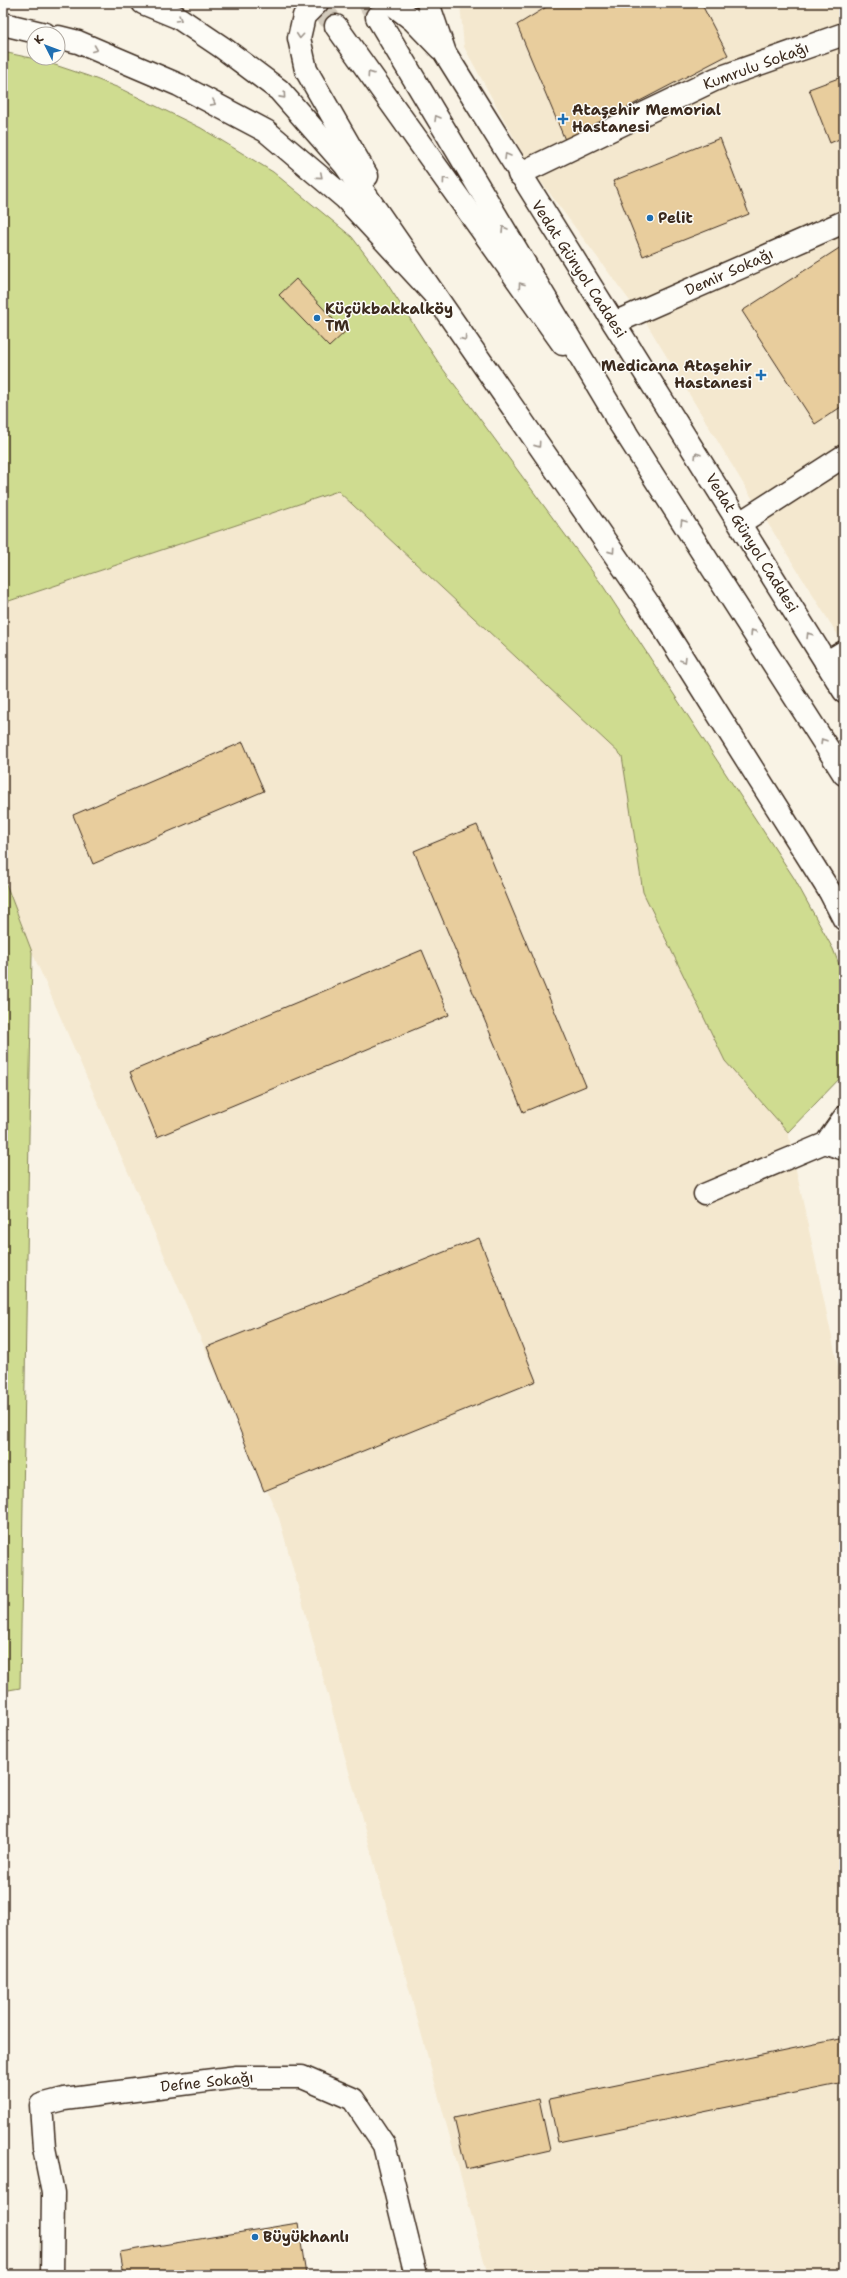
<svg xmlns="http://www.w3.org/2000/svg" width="847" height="2278" viewBox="0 0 847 2278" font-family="'Shantell Sans',sans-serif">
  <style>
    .built { fill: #f4e8cf }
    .green { fill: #cfdc90; stroke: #858357 }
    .building { fill: #e8cd9d; stroke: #3b2a1e }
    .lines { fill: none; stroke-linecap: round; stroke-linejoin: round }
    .primary-tunnel { stroke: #d3cbbd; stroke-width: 22; stroke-dasharray: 22 11; stroke-linecap: butt }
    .highway-tunnel { stroke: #d3cbbd; stroke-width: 22; stroke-dasharray: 22 11; stroke-linecap: butt }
    .lane-casing { stroke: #3b2a1e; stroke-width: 23 }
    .street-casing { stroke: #3b2a1e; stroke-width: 25 }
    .primary-casing { stroke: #3b2a1e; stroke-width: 25 }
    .highway-casing { stroke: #3b2a1e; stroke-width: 25 }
    .lane { stroke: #fdfcf7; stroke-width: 20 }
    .street { stroke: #fdfcf7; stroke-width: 22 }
    .primary { stroke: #fdfcf7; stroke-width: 22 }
    .highway { stroke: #fdfcf7; stroke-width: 22 }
    .oneway { stroke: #9c938a }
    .poi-dot { fill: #1f6fb2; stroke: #fdfcf7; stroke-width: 1.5 }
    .labels { text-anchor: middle; stroke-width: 3; stroke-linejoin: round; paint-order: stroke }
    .street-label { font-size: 15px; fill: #3b2a1e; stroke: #fdfcf7 }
    .poi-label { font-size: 15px; font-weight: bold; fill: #3b2a1e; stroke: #fdfcf7; text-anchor: start }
  </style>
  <rect width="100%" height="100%" fill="#f9f3e5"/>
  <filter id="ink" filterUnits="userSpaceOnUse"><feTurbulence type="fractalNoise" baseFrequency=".025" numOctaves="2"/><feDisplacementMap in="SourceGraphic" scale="8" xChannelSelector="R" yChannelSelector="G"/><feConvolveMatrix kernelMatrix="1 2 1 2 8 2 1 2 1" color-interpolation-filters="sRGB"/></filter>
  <g filter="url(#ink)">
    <g class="built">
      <path d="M 460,3 L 844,3 L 844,645 L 747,490 L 647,324 L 530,167 L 464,47 Z"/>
      <path d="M 338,491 L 622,756 L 643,892 L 725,1061 L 788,1132 L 844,1394 L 844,2275 L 488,2275 L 279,1518 L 32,952 L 3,876 L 3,603 Z"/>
    </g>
    <g class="green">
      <path d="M 3,52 L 40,60 L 88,76 L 119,88 L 201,128 L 273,172 L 352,237 L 384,279 L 440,365 L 603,586 L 794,878 L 833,949 L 844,977 L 844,1074 L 788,1132 L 725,1061 L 643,892 L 622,756 L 338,491 L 3,603 Z"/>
      <path d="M 3,876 L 32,952 L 20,1688 L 3,1691 Z"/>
    </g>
    <g class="building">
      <path d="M 553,3 L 701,3 L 728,55 L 565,140 L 517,25 Z"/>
      <path d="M 844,76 L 844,137 L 830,143 L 809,89 Z"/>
      <path d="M 720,138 L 749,214 L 643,256 L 613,181 Z"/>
      <path d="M 844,245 L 844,405 L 815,424 L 742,311 Z"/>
      <path d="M 296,279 L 345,332 L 329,347 L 279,295 Z"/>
      <path d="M 243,742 L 264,791 L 93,864 L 73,815 Z"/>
      <path d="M 477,825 L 586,1086 L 523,1112 L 414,851 Z"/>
      <path d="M 422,950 L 449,1015 L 157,1137 L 130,1072 Z"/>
      <path d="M 479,1238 L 536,1381 L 264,1491 L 207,1347 Z"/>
      <path d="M 844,2038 L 844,2083 L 558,2142 L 549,2099 Z"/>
      <path d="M 539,2099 L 550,2150 L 466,2169 L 454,2118 Z"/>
      <path d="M 298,2223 L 306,2275 L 124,2275 L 120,2252 Z"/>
    </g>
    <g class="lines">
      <path class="primary-tunnel" d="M 316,3 L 336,26"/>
      <path class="highway-tunnel" d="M 369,3 L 377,17"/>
      <defs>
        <g id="lane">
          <path d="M 825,1143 L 844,1150"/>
          <path d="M 704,1194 L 825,1143 L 844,1116"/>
        </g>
        <g id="street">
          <path d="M 519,174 L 716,79 L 844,34"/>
          <path d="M 614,323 L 844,222"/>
          <path d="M 740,523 L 844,456"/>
          <path d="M 826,663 L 844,652"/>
          <path d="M 52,2275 L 53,2193 L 44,2148 L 41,2105 L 64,2099 L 237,2077 L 302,2077 L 353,2099 L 384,2145 L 416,2275"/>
        </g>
        <g id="primary">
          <path d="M 143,3 L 177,17 L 223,48 L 279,90 L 345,165 L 648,603 L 830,892 L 844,919"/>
          <path d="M 317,3 L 304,16 L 299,38 L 306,70 L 367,176"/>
          <path d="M 391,3 L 413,20 L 440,48"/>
          <path d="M 428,3 L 445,53 L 844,691"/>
          <path d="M 336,26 L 563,344"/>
          <path d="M 615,416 L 844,774"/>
        </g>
        <g id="highway">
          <path d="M 377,17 L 625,431"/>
          <path d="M 3,24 L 45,34"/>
          <path d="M 58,37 L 78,42 L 179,85 L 266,131 L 345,198 L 434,294"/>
        </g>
      </defs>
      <use href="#lane" class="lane-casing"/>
      <use href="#street" class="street-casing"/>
      <use href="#primary" class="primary-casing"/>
      <use href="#highway" class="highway-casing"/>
      <use href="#lane" class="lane"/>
      <use href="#street" class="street"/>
      <use href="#primary" class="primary"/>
      <use href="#highway" class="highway"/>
    </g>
    <defs><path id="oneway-chevron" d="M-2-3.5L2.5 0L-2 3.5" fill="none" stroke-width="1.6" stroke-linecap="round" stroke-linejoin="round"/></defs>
    <g class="oneway">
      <use href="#oneway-chevron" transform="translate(179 19) rotate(31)"/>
      <use href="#oneway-chevron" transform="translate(300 36) rotate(95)"/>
      <use href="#oneway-chevron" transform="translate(95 49) rotate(22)"/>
      <use href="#oneway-chevron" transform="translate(370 74) rotate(-125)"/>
      <use href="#oneway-chevron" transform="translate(283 96) rotate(48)"/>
      <use href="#oneway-chevron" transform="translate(213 103) rotate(28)"/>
      <use href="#oneway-chevron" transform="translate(437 118) rotate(-121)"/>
      <use href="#oneway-chevron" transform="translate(507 156) rotate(-121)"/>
      <use href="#oneway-chevron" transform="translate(320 176) rotate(40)"/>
      <use href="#oneway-chevron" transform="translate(445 180) rotate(-126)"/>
      <use href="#oneway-chevron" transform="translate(504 229) rotate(-121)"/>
      <use href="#oneway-chevron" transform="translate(521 285) rotate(-126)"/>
      <use href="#oneway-chevron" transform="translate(464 338) rotate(55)"/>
      <use href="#oneway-chevron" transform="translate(538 445) rotate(55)"/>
      <use href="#oneway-chevron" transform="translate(697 455) rotate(-122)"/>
      <use href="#oneway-chevron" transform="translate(683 522) rotate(-122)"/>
      <use href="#oneway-chevron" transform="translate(612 551) rotate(55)"/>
      <use href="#oneway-chevron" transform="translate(753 632) rotate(-122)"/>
      <use href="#oneway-chevron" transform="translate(809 635) rotate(-122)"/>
      <use href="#oneway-chevron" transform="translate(684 660) rotate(58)"/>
      <use href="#oneway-chevron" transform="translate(823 741) rotate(-122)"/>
    </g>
  </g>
  <g class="poi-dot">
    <path d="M561 113h4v4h4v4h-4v4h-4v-4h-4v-4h4z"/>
    <circle cx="650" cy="218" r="4"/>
    <circle cx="317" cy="318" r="4"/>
    <path d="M759 369h4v4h4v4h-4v4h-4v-4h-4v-4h4z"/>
    <circle cx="255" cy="2237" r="4"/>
  </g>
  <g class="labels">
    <g class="street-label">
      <text transform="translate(756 66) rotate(-20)" y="5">Kumrulu Sokağı</text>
      <text transform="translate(579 269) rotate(57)" y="5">Vedat Günyol Caddesi</text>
      <text transform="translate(729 272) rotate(-24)" y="5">Demir Sokağı</text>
      <text transform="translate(752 543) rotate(58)" y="5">Vedat Günyol Caddesi</text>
      <text transform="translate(207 2082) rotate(-6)" y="5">Defne Sokağı</text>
    </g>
    <g class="poi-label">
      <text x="572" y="115">Ataşehir Memorial<tspan x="572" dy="17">Hastanesi</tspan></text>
      <text x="658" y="223">Pelit</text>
      <text x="325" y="314">Küçükbakkalköy<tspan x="325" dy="17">TM</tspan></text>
      <text x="752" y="371" text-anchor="end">Medicana Ataşehir<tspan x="752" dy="17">Hastanesi</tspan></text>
      <text x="263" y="2242">Büyükhanlı</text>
    </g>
  </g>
  <rect width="847" height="2278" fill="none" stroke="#fdfcf7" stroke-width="16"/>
  <rect x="8" y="8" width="831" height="2262" fill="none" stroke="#3b2a1e" stroke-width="1.5" filter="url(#ink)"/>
  <g transform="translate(46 46) rotate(312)"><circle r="19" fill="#fdfcf7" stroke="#afa8a0"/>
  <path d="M0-3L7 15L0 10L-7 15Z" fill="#1f6fb2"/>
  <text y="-6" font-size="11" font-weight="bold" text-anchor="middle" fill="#3b2a1e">K</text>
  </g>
</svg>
